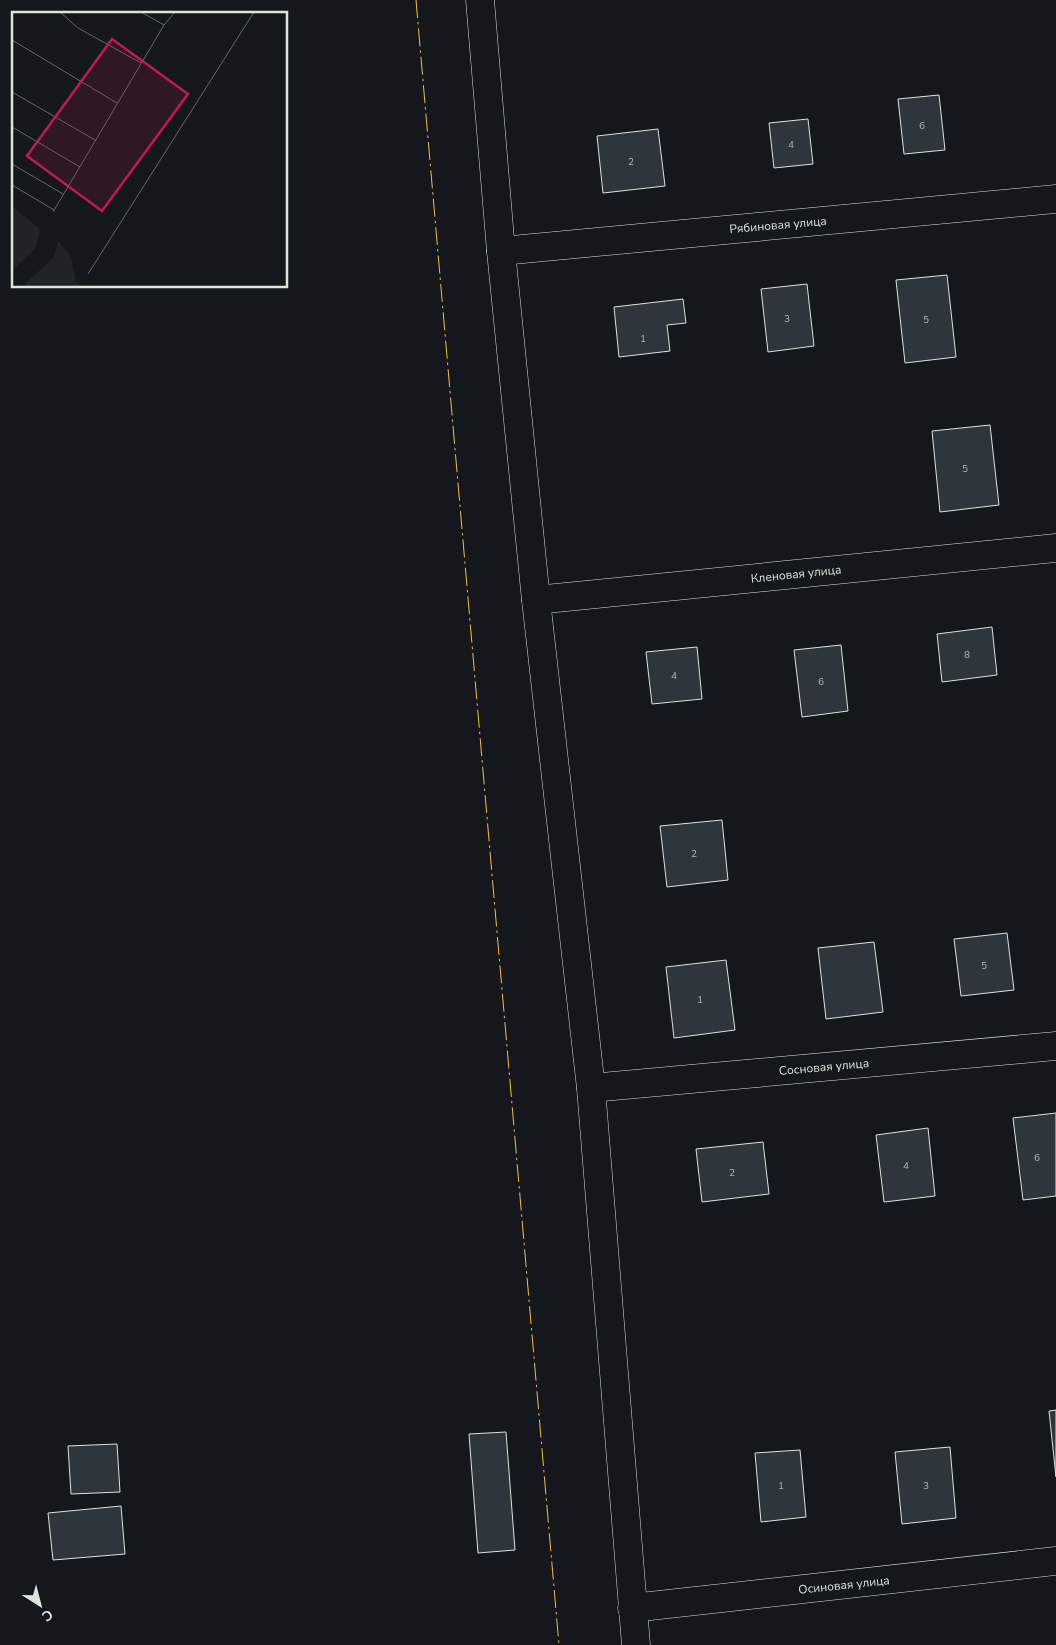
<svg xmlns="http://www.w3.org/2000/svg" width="1056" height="1645" viewBox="0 0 1056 1645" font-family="'Nunito Sans',sans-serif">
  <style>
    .building { fill: #2c363c; stroke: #d8e6dc }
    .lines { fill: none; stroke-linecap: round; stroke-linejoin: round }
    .street-casing { stroke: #d8e6dc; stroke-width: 29 }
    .street { stroke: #14181c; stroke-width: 28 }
    .power { stroke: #ffb74d; stroke-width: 1; stroke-dasharray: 18 4 2.5 4; stroke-linecap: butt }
    .labels { text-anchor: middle; stroke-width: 4; stroke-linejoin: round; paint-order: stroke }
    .number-label { font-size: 10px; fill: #adbab4 }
    .street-label { font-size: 12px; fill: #d8e6dc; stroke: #14181c }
    .inset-road { fill: none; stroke: #626a69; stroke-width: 1 }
    .view { fill: #c2185b; fill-opacity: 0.15; stroke: #c2185b; stroke-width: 2.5 }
    .inset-edge { fill: none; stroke: #d8e6dc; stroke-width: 2.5 }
  </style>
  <rect width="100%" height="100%" fill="#14181c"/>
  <g class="building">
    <path d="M 939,95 L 945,150 L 904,154 L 898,99 Z"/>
    <path d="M 808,119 L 813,164 L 774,168 L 769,123 Z"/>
    <path d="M 658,129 L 665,186 L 603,193 L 597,136 Z"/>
    <path d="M 947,275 L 956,357 L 905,363 L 896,280 Z"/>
    <path d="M 807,284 L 814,346 L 768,352 L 761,289 Z"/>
    <path d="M 683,299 L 686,323 L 667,325 L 670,351 L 619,357 L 614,307 Z"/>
    <path d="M 990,425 L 999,505 L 940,512 L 932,431 Z"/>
    <path d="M 992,627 L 997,675 L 942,682 L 937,634 Z"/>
    <path d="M 841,645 L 848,711 L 802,717 L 794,650 Z"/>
    <path d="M 697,647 L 702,699 L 652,704 L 646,652 Z"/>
    <path d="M 722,820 L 728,880 L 667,887 L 660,826 Z"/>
    <path d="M 1007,933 L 1014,990 L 961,996 L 954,939 Z"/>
    <path d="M 874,942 L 883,1012 L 826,1019 L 818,948 Z"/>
    <path d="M 726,960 L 735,1030 L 674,1038 L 666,967 Z"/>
    <path d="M 1056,1113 L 1056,1196 L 1023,1200 L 1013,1118 Z"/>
    <path d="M 928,1128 L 935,1196 L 884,1202 L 876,1135 Z"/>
    <path d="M 763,1142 L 769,1194 L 702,1202 L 696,1149 Z"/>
    <path d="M 1056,1410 L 1056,1477 L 1049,1411 Z"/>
    <path d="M 506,1432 L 515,1550 L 478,1553 L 469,1434 Z"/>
    <path d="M 117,1444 L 120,1492 L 71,1494 L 68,1446 Z"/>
    <path d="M 950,1447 L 956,1518 L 902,1524 L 895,1452 Z"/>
    <path d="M 800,1450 L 806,1517 L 761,1522 L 755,1453 Z"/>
    <path d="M 121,1506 L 125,1554 L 53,1560 L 48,1513 Z"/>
  </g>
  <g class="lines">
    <defs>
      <g id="street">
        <path d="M 480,0 L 501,251 L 536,600 L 591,1088 L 636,1645"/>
        <path d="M 501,251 L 1056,199"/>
        <path d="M 536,600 L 1056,548"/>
        <path d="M 591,1088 L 1056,1046"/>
        <path d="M 632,1608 L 1056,1561"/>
      </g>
    </defs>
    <use href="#street" class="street-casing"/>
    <use href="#street" class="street"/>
    <path class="power" d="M 416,0 L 559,1645"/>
  </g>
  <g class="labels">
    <g class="number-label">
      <text x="922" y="129">6</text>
      <text x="791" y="148">4</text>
      <text x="631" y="165">2</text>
      <text x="787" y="322">3</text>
      <text x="926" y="323">5</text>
      <text x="643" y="342">1</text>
      <text x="965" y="472">5</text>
      <text x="967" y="658">8</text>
      <text x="674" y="679">4</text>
      <text x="821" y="685">6</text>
      <text x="694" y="857">2</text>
      <text x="984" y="969">5</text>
      <text x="700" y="1003">1</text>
      <text x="1037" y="1161">6</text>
      <text x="906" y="1169">4</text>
      <text x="732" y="1176">2</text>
      <text x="781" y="1489">1</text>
      <text x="926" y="1489">3</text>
    </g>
    <g class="street-label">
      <text transform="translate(778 225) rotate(-5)" y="4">Рябиновая улица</text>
      <text transform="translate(796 574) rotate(-6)" y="4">Кленовая улица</text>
      <text transform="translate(824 1067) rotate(-5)" y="4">Сосновая улица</text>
      <text transform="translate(844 1585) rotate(-6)" y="4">Осиновая улица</text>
    </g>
  </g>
  <g transform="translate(12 12)">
    <rect width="275" height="275" fill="#14181c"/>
    <path d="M 0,194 L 28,217 L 24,236 L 0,258 ZM 46,229 L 59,244 L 64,270 L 72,275 L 10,275 L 41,246 Z" fill="#202428"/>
    <path class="inset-road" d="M 48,0 L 66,16 L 129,51M 129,0 L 152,13M 0,28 L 105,91M 0,80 L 83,128M 0,115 L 68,155M 0,152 L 51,182M 0,173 L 42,198M 41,200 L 152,13 L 163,0M 76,262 L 242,0"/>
    <path class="view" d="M 100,27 L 176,82 L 90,199 L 15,144 Z"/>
    <rect width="275" height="275" class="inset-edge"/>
  </g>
  <g transform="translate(40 1605) rotate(144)" stroke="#14181c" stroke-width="4" paint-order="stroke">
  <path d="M0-4L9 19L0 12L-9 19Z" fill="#d8e6dc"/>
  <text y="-8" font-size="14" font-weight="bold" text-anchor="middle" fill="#d8e6dc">С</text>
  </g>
</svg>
